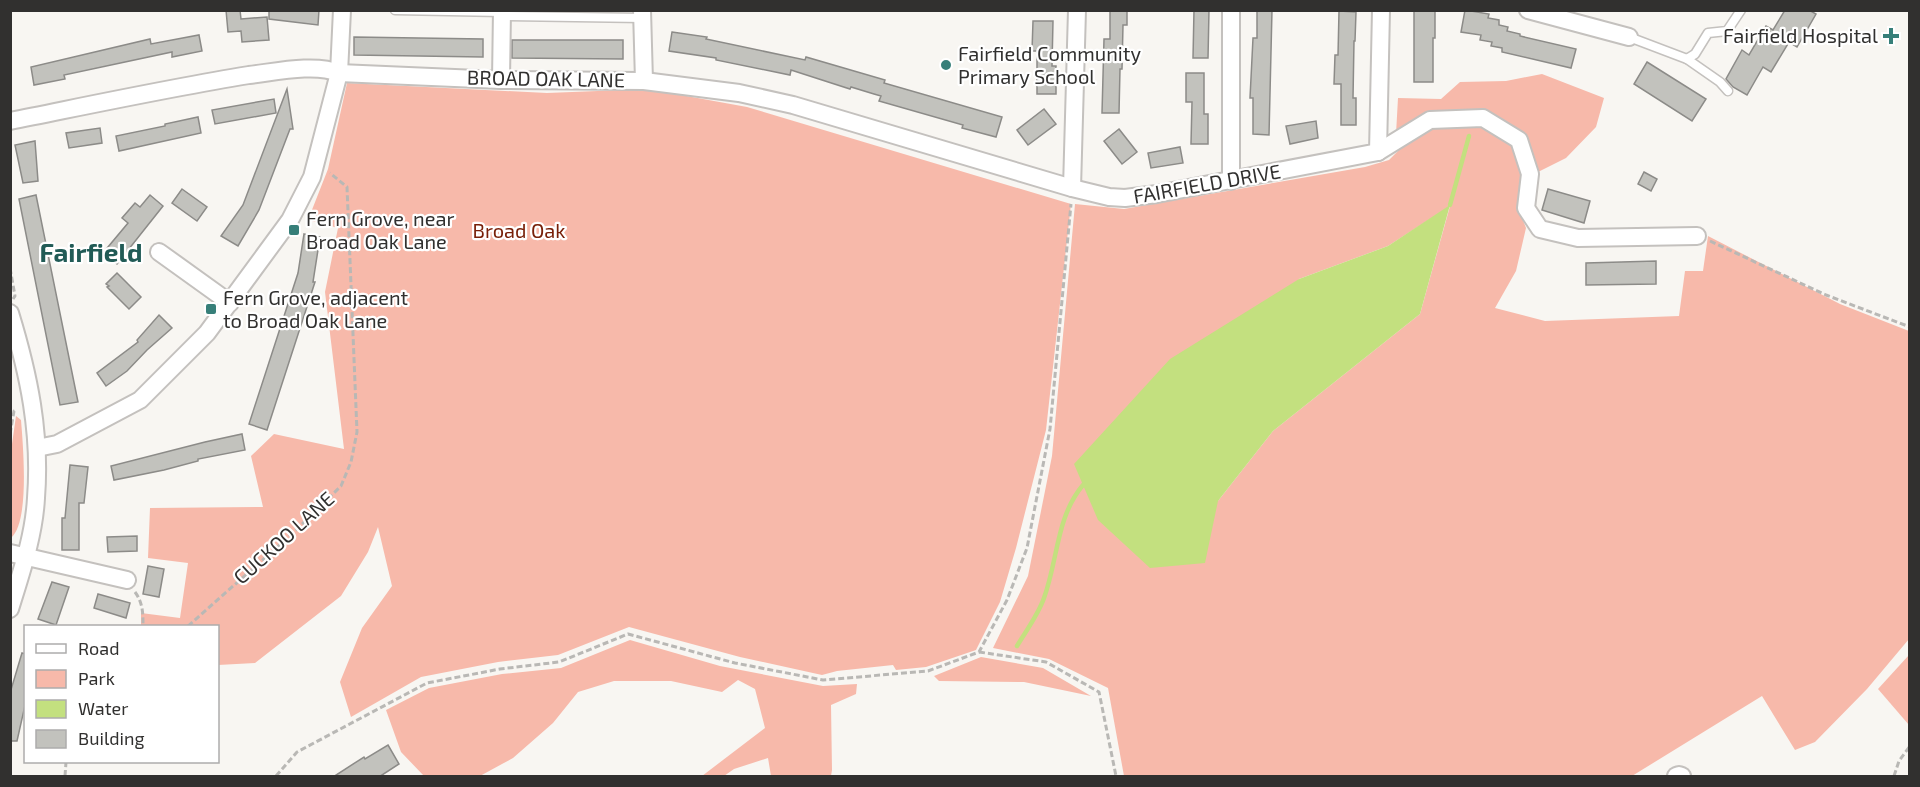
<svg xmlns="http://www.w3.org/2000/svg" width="1920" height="787" viewBox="0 0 1920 787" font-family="'Exo 2',sans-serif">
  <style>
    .green { fill: #f7b9aa; fill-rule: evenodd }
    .water { fill: #c3e07f }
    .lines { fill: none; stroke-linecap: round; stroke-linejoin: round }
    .stream { stroke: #c3e07f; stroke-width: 4.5 }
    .building { fill: #c2c2bd; stroke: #8c8b88; stroke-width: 1.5 }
    .service-casing { stroke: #c4c1be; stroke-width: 11 }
    .minor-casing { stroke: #c4c1be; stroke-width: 20 }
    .path { stroke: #b9b8b5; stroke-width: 3; stroke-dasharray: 6 3; stroke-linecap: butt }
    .service { stroke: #fff; stroke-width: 8 }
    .minor { stroke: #fff; stroke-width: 16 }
    .poi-dot { fill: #377f79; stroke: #fff; stroke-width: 2 }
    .labels { text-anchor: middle; stroke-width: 4.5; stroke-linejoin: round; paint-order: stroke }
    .poi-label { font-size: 20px; fill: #31302f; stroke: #fff; text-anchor: start }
    .street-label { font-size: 20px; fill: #31302f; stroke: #fff }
    .park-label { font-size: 20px; fill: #782009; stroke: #fff }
    .district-label { font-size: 26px; font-weight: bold; fill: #215b56; stroke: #fff }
  </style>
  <rect width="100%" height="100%" fill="#f8f6f2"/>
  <g class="green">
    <path d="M 1542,74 L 1604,98 L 1596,127 L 1566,158 L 1534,174 L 1524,136 L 1484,114 L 1396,134 L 1398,98 L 1441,99 L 1460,82 L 1506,81 Z"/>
    <path d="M 347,83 L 547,93 L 648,89 L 747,107 L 1071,204 L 1046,430 L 1016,548 L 1000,602 L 976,650 L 926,667 L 896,670 L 893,665 L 837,671 L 822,675 L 740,657 L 629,627 L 558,655 L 498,662 L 421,677 L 351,717 L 340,682 L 362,628 L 392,586 L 378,527 L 368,552 L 341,596 L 255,663 L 218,665 L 218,626 L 141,626 L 141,613 L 180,618 L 188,563 L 148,558 L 150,508 L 263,507 L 251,456 L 274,434 L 344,449 L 325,292 L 338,228 L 308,220 L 328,169 Z"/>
    <path d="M 1481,122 L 1513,144 L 1525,174 L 1518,207 L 1526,228 L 1516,271 L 1495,308 L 1545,321 L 1679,316 L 1685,271 L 1703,271 L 1708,236 L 1840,304 L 1909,331 L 1909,639 L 1867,689 L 1815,742 L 1795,750 L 1762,696 L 1632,776 L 1124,776 L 1108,688 L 1049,659 L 993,648 L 1028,576 L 1052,456 L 1075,204 L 1124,209 L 1365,167 L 1389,160 L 1405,144 L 1433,124 ZM 1450,206 L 1420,314 L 1273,431 L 1218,501 L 1299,279 L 1388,246 Z"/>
    <path d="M 16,416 L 21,420 C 23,445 30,522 11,538 L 11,451 Z"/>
    <path d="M 630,640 L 720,666 L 823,686 L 857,684 L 856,694 L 831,705 L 832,770 L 831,776 L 771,776 L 768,758 L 734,769 L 724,776 L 702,776 L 765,728 L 755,689 L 738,680 L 722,692 L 671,681 L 614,681 L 578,692 L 553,723 L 513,758 L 480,776 L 424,776 L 401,752 L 386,710 L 429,688 L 502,674 L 561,668 Z"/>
    <path d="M 1909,655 L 1909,725 L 1878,689 Z"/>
    <path d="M 981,657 L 1043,668 L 1091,696 L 1024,682 L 939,681 L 934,676 Z"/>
  </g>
  <path class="water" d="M 1450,205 L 1420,314 L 1273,431 L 1218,501 L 1205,563 L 1150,568 L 1098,520 L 1074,464 L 1170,359 L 1299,279 L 1388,246 Z"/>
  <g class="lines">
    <g class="stream">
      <path d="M 1450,205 L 1469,136"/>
      <path d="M 1017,646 C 1026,631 1038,615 1044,598 C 1058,560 1056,517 1083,485"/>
    </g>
  </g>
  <g class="building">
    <path d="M 226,10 L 240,10 L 241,19 L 267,17 L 269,40 L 242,42 L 241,31 L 228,32 Z"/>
    <path d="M 269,10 L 319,10 L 318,25 L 269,19 Z"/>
    <path d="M 1110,10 L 1127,10 L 1127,25 L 1123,25 L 1122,69 L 1120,69 L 1119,113 L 1102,113 L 1104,39 L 1110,39 Z"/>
    <path d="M 1194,10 L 1209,10 L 1208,58 L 1193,58 Z"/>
    <path d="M 1257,10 L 1272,10 L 1269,135 L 1253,134 L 1253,98 L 1250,98 L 1253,38 L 1257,38 Z"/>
    <path d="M 1414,10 L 1435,10 L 1435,38 L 1433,38 L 1433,82 L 1414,82 Z"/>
    <path d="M 1465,10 L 1489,14 L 1488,18 L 1499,20 L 1499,25 L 1508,27 L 1507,31 L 1520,34 L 1520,36 L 1576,49 L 1571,68 L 1502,52 L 1502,48 L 1491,46 L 1492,42 L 1480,40 L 1481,35 L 1461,32 Z"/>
    <path d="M 1785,10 L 1809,10 L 1816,14 L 1797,47 L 1789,42 L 1771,72 L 1763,67 L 1747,95 L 1733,87 L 1726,79 L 1742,50 L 1749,55 L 1766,26 L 1773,30 Z"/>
    <path d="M 1339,11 L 1356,12 L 1355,41 L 1354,41 L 1353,98 L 1356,98 L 1356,125 L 1341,125 L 1341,84 L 1334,84 L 1335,55 L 1338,55 Z"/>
    <path d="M 1033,21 L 1053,21 L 1052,66 L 1056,66 L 1056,94 L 1037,94 L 1037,51 L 1032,51 Z"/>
    <path d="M 672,32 L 707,37 L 706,39 L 805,60 L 806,57 L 885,80 L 884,83 L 1002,117 L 996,137 L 962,128 L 963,125 L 879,101 L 881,96 L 874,94 L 851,87 L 850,89 L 791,70 L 790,75 L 716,60 L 716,58 L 669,51 Z"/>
    <path d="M 199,35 L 202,51 L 172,57 L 172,52 L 64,75 L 65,79 L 34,85 L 31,67 L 150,39 L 151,44 Z"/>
    <path d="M 354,37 L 483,39 L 483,57 L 354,55 Z"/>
    <path d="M 512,40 L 623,40 L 623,59 L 512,58 Z"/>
    <path d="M 1647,62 L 1706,99 L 1692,121 L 1634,84 Z"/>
    <path d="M 1186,73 L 1204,73 L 1204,114 L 1208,114 L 1208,144 L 1191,144 L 1192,102 L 1186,102 Z"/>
    <path d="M 287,89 L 293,129 L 290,129 L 259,210 L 238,246 L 221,236 L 243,205 Z"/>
    <path d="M 274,99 L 276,113 L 215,124 L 212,110 Z"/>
    <path d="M 1044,109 L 1056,124 L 1028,145 L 1017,130 Z"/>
    <path d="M 198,117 L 201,133 L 119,151 L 116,136 L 165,126 L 165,124 Z"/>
    <path d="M 1316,121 L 1318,138 L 1290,144 L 1286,126 Z"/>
    <path d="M 100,128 L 102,143 L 69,148 L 66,133 Z"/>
    <path d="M 1119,129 L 1137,152 L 1122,164 L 1104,141 Z"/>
    <path d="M 35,141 L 38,181 L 23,183 L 15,145 Z"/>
    <path d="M 1180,147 L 1183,163 L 1151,168 L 1148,153 Z"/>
    <path d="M 1644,172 L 1657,179 L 1651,191 L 1638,184 Z"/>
    <path d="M 182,189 L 207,207 L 197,221 L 172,203 Z"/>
    <path d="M 1548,189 L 1590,201 L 1584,223 L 1542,210 Z"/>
    <path d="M 36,195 L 78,402 L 60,405 L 19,199 Z"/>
    <path d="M 150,195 L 163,206 L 117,264 L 103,253 L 128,223 L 122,218 L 135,203 L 140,207 Z"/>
    <path d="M 304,234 L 320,237 L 313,282 L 315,282 L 267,430 L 249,424 L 298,273 Z"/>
    <path d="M 1656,261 L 1656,284 L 1586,285 L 1586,263 Z"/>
    <path d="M 117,273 L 141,297 L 129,309 L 107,287 L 109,286 L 106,284 Z"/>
    <path d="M 159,315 L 172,328 L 147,350 L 127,371 L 106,386 L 97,373 L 138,342 L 137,340 Z"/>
    <path d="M 242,434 L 245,450 L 198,459 L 198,461 L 164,470 L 114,480 L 111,466 L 205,442 Z"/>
    <path d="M 70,465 L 88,467 L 84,503 L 79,503 L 79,550 L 62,550 L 62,518 L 65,518 Z"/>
    <path d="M 137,536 L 137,551 L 108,552 L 107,537 Z"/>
    <path d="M 148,566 L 164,569 L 159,597 L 143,594 Z"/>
    <path d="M 52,582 L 69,587 L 56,625 L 38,619 Z"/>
    <path d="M 98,594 L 130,603 L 126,618 L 94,608 Z"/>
    <path d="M 22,653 L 26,654 L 26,701 L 17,741 L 10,741 L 10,693 Z"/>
    <path d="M 388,745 L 399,764 L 379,777 L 333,777 L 364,757 L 365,759 Z"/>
  </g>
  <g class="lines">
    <defs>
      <g id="service">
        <path d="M 395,10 L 502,12"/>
        <path d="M 502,16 L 643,18"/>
        <path d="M 1629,37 L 1687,59 L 1695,54 L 1708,33 L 1727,31 L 1741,10"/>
        <path d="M 1687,59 L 1720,82 L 1728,91"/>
      </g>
      <g id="minor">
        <path d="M 642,10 L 644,81"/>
        <path d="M 1528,10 L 1629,37"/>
        <path d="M 501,80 L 502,10"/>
        <path d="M 10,121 C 90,105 169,88 249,75 C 275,72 315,63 339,73 L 501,80 L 644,81 L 739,93 L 793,105 L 1072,188 L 1109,197 L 1125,198 L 1157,194 L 1378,152 L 1381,10"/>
        <path d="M 1378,152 L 1430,120 L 1483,118 L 1519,140 L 1530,174 L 1526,208 L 1540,229 L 1578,238 L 1697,236"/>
        <path d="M 1231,181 L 1231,10"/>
        <path d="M 1072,188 L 1077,10"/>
        <path d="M 159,252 L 230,303"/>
        <path d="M 10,313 C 29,375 41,433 36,498 C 34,536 21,573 10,609"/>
        <path d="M 37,448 L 57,444 L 140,400 L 207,333 L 290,220 L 312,177 L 339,73 L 342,10"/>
        <path d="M 10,553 L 127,580"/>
        <path d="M 1676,776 L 1679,775 L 1682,776"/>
      </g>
    </defs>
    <use href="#service" class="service-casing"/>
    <use href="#minor" class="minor-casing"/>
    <g class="path">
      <path d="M 1710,241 L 1826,295 L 1910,327"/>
      <path d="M 10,268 L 15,296 L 13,299"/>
      <path d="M 10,434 L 14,411 L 16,410"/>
      <path d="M 135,592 C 143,603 143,613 143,626"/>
      <path d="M 188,626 L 292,534 L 341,486 L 351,462 L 357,432 L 347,187 L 330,173"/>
      <path d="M 979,652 L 1046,662 L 1099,692 L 1116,776"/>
      <path d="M 65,776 L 66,762"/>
      <path d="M 276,776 L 297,752 L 427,683 L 500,669 L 559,662 L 628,634 L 735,663 L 823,680 L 928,671 L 979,652 L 1007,600 L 1027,548 L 1050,429 L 1071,204"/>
      <path d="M 1894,776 L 1899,761 L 1910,746"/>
    </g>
    <use href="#service" class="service"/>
    <use href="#minor" class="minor"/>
  </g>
  <g class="poi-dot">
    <path d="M1888 27h6v6h6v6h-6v6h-6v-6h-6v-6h6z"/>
    <circle cx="946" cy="65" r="6"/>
    <rect x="288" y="224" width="12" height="12" rx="3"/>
    <rect x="205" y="303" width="12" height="12" rx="3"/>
  </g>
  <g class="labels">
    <g class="poi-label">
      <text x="1878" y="43" text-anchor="end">Fairfield Hospital</text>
      <text x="958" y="61">Fairfield Community<tspan x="958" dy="23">Primary School</tspan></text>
      <text x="306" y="226">Fern Grove, near<tspan x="306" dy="23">Broad Oak Lane</tspan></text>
      <text x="223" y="305">Fern Grove, adjacent<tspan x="223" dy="23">to Broad Oak Lane</tspan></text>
    </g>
    <g class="street-label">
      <text transform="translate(546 79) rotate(1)" y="7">BROAD OAK LANE</text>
      <text transform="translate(1207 184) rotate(-10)" y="7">FAIRFIELD DRIVE</text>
      <text transform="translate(284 538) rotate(-42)" y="7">CUCKOO LANE</text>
    </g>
    <g class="park-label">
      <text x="519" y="238">Broad Oak</text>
    </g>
    <g class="district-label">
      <text x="91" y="262">Fairfield</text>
    </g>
  </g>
  <rect width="1920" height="787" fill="none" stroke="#31302f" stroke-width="24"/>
  <rect x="24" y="625" width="195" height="138" fill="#ffffff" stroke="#adacac" stroke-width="1.5"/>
  <rect x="36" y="644" width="30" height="9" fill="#ffffff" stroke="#adacac" stroke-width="1.5"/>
  <text x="78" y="655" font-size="18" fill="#31302f">Road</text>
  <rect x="36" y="670" width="30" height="18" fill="#f7b9aa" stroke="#adacac" stroke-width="1.5"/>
  <text x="78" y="685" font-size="18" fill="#31302f">Park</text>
  <rect x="36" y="700" width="30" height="18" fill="#c3e07f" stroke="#adacac" stroke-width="1.5"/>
  <text x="78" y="715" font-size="18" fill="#31302f">Water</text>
  <rect x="36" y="730" width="30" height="18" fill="#c2c2bd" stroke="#adacac" stroke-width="1.5"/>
  <text x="78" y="745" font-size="18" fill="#31302f">Building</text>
</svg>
